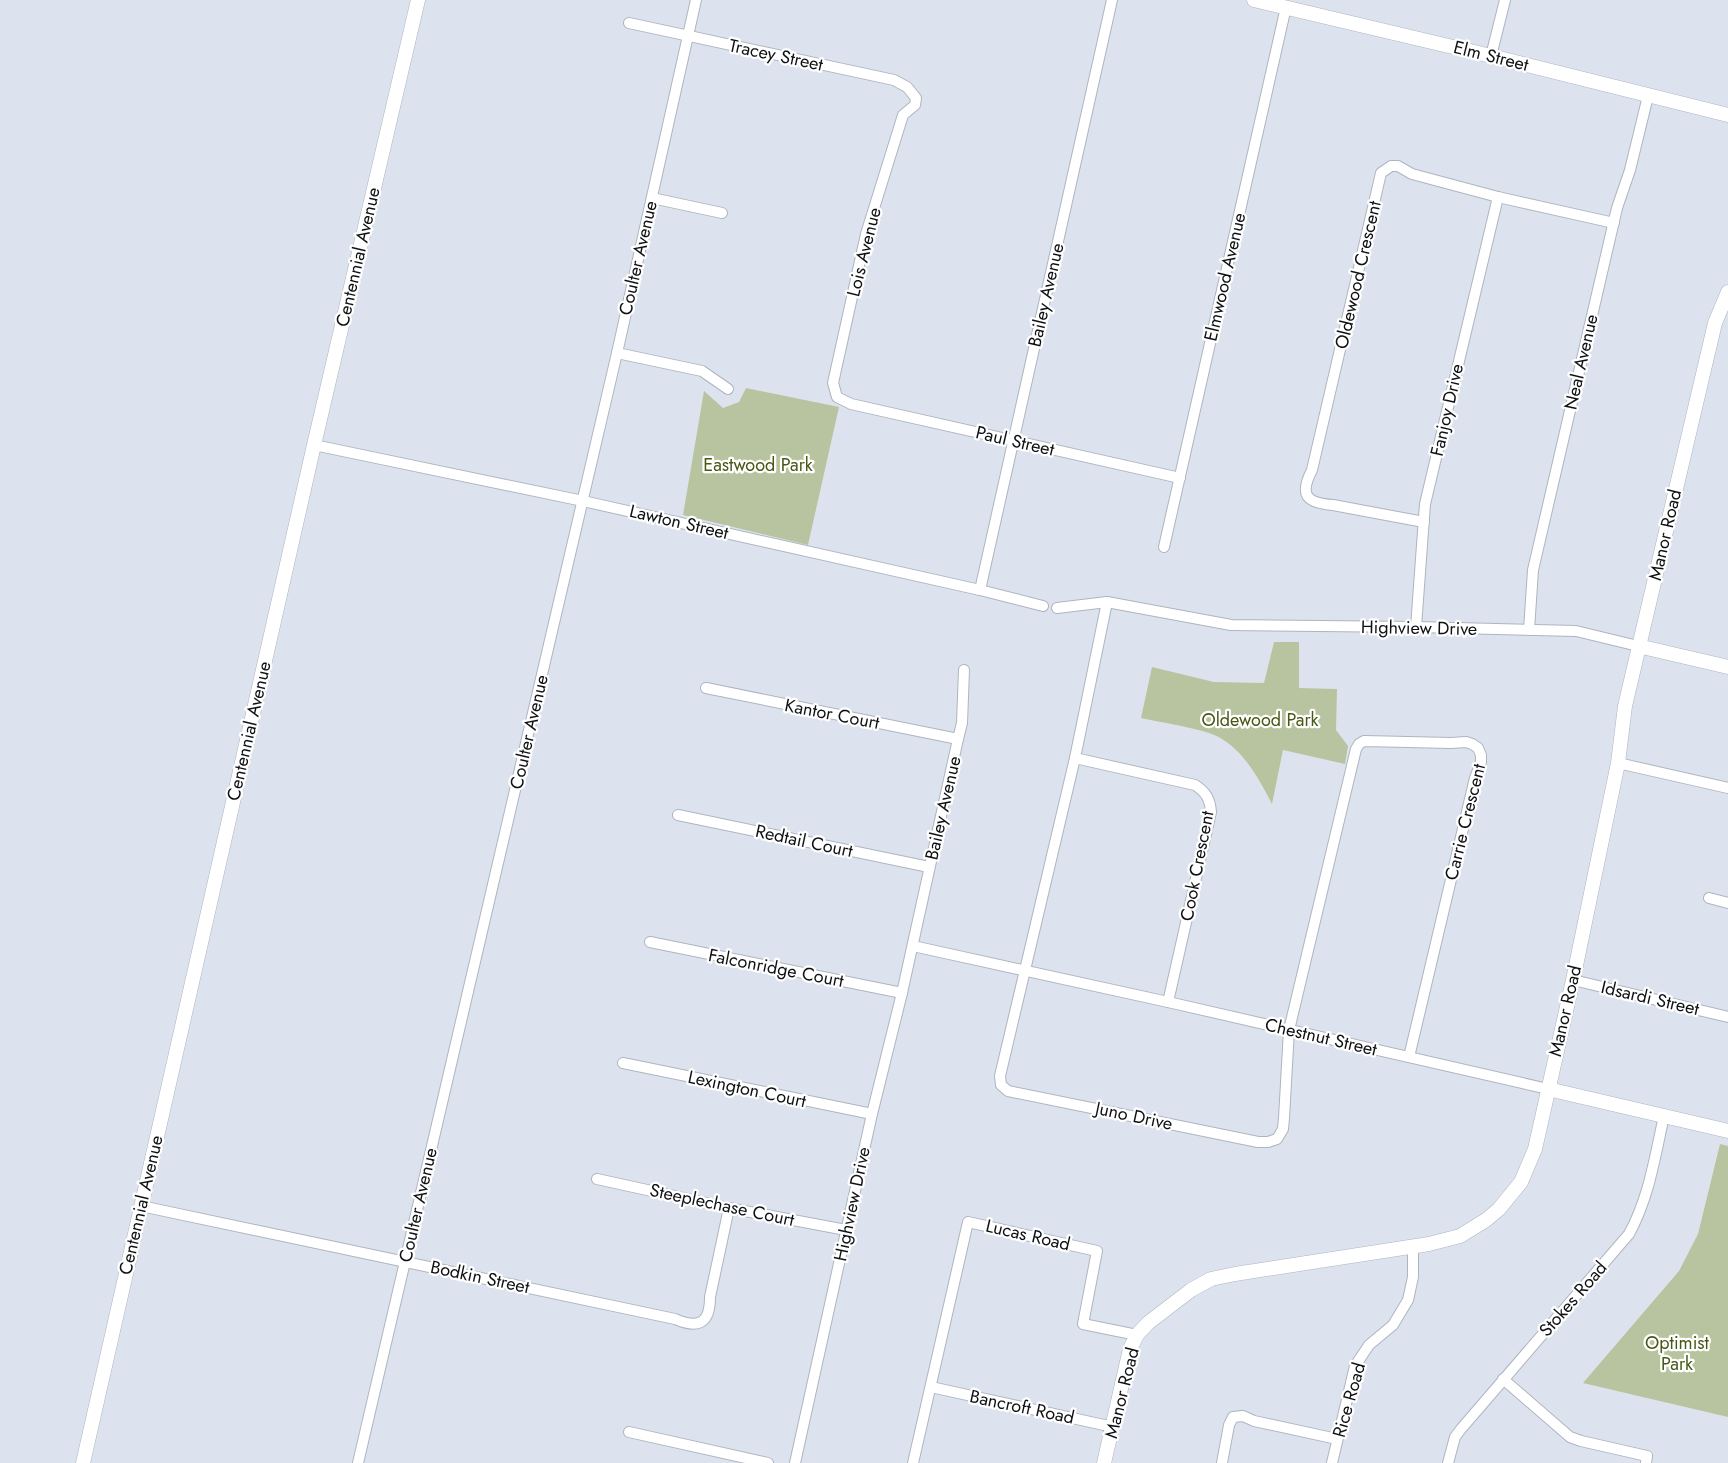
<svg xmlns="http://www.w3.org/2000/svg" width="1728" height="1463" viewBox="0 0 1728 1463" font-family="Jost,sans-serif">
  <style>
    .green { fill: #b8c49f }
    .lines { fill: none; stroke-linecap: round; stroke-linejoin: round }
    .street-casing { stroke: #aeb5bf; stroke-width: 12 }
    .secondary-casing { stroke: #aeb5bf; stroke-width: 15 }
    .street { stroke: #fff; stroke-width: 10 }
    .secondary { stroke: #fff; stroke-width: 14 }
    .labels { text-anchor: middle; stroke-width: 4.5; stroke-linejoin: round; paint-order: stroke }
    .street-label { font-size: 18px; fill: #0e1013; stroke: #fff }
    .park-label { font-size: 18px; fill: #475814; stroke: #fff }
  </style>
  <rect width="100%" height="100%" fill="#dde3ee"/>
  <g class="green">
    <path d="M 746,388 L 839,407 L 808,545 L 683,515 L 704,391 L 723,408 L 739,402 Z"/>
    <path d="M 1274,642 L 1299,642 L 1299,688 L 1337,689 L 1336,730 L 1348,746 L 1345,764 L 1283,750 L 1272,804 C 1258,777 1240,743 1209,733 C 1187,726 1163,723 1141,718 L 1152,667 L 1214,682 L 1264,683 Z"/>
    <path d="M 1720,1144 L 1728,1146 L 1728,1417 L 1583,1383 L 1679,1271 L 1698,1234 Z"/>
  </g>
  <g class="lines">
    <defs>
      <g id="street">
        <path d="M 629,23 L 894,80 L 907,87 L 916,98 L 915,105 L 903,115 L 866,234 L 833,383 L 837,397 L 851,404 L 1180,478"/>
        <path d="M 1491,56 L 1505,0"/>
        <path d="M 652,198 L 722,213"/>
        <path d="M 617,353 L 702,371 L 728,389"/>
        <path d="M 314,445 L 583,501 L 980,590 L 1043,606"/>
        <path d="M 1424,522 L 1333,505 C 1306,503 1299,495 1312,470 L 1381,173 L 1391,166 L 1398,166 L 1412,174 L 1498,197 L 1614,223"/>
        <path d="M 1164,547 L 1286,7"/>
        <path d="M 980,590 L 1112,0"/>
        <path d="M 1057,608 L 1107,602"/>
        <path d="M 1416,627 L 1425,504 L 1498,197"/>
        <path d="M 1529,630 L 1533,570 L 1617,208 L 1630,170 L 1648,96"/>
        <path d="M 706,688 L 958,739"/>
        <path d="M 1075,758 L 1195,785 C 1206,792 1210,799 1211,812 L 1168,1002"/>
        <path d="M 1618,763 L 1728,788"/>
        <path d="M 678,815 L 929,867"/>
        <path d="M 1709,898 L 1728,903"/>
        <path d="M 650,942 L 902,993"/>
        <path d="M 913,946 L 1168,1002 L 1548,1089"/>
        <path d="M 1573,980 L 1728,1017"/>
        <path d="M 1409,1057 L 1475,778 L 1481,762 L 1481,755 L 1478,748 L 1472,744 L 1466,742 L 1451,743 L 1364,741 L 1359,744 L 1356,749 L 1289,1030 L 1284,1118 L 1283,1129 L 1277,1139 L 1268,1142 L 1258,1142 L 1008,1091 L 1001,1085 L 1000,1076 L 1075,758 L 1107,602 L 1231,625 L 1416,627 L 1576,631 L 1638,646"/>
        <path d="M 623,1063 L 872,1114"/>
        <path d="M 597,1179 L 729,1208 L 846,1230"/>
        <path d="M 141,1206 L 675,1319 C 698,1329 710,1324 710,1297 L 729,1208"/>
        <path d="M 1503,1379 L 1570,1437 L 1581,1441 L 1647,1456 L 1646,1463"/>
        <path d="M 931,1387 L 1113,1427"/>
        <path d="M 629,1432 L 768,1463"/>
        <path d="M 358,1463 L 617,353 L 696,0"/>
        <path d="M 795,1463 L 872,1114 L 902,993 L 958,739 L 962,723 L 964,670"/>
        <path d="M 913,1463 L 968,1222 L 1097,1251 L 1083,1324 L 1137,1335"/>
        <path d="M 1222,1463 L 1229,1425 L 1233,1417 L 1243,1416 L 1254,1421 L 1337,1439"/>
        <path d="M 1332,1463 L 1355,1366 L 1369,1345 L 1393,1325 L 1408,1300 L 1413,1277 L 1413,1247"/>
        <path d="M 1448,1463 L 1455,1437 L 1461,1429 L 1629,1234 C 1649,1198 1655,1156 1664,1116"/>
      </g>
      <g id="secondary">
        <path d="M 1254,0 L 1491,56 L 1728,115"/>
        <path d="M 1638,646 L 1728,667"/>
        <path d="M 1548,1089 L 1728,1131"/>
        <path d="M 83,1463 L 314,445 L 418,0"/>
        <path d="M 1104,1463 L 1130,1349 L 1137,1335 L 1148,1323 L 1191,1290 L 1211,1279 L 1235,1274 L 1429,1244 L 1460,1236 L 1486,1220 L 1499,1209 L 1521,1182 L 1535,1149 L 1573,980 L 1618,763 L 1625,706 L 1715,323 L 1728,292"/>
      </g>
    </defs>
    <use href="#street" class="street-casing"/>
    <use href="#secondary" class="secondary-casing"/>
    <use href="#street" class="street"/>
    <use href="#secondary" class="secondary"/>
  </g>
  <g class="labels">
    <g class="street-label">
      <text transform="translate(776 55) rotate(12)" y="6">Tracey Street</text>
      <text transform="translate(1491 56) rotate(14)" y="6">Elm Street</text>
      <text transform="translate(864 252) rotate(-76)" y="6">Lois Avenue</text>
      <text transform="translate(358 257) rotate(-77)" y="6">Centennial Avenue</text>
      <text transform="translate(638 258) rotate(-77)" y="6">Coulter Avenue</text>
      <text transform="translate(1358 275) rotate(-77)" y="6">Oldewood Crescent</text>
      <text transform="translate(1225 277) rotate(-77)" y="6">Elmwood Avenue</text>
      <text transform="translate(1046 295) rotate(-77)" y="6">Bailey Avenue</text>
      <text transform="translate(1581 362) rotate(-77)" y="6">Neal Avenue</text>
      <text transform="translate(1447 410) rotate(-77)" y="6">Fanjoy Drive</text>
      <text transform="translate(1015 441) rotate(13)" y="6">Paul Street</text>
      <text transform="translate(679 522) rotate(13)" y="6">Lawton Street</text>
      <text transform="translate(1665 535) rotate(-77)" y="6">Manor Road</text>
      <text transform="translate(1419 628) rotate(1)" y="6">Highview Drive</text>
      <text transform="translate(832 714) rotate(11)" y="6">Kantor Court</text>
      <text transform="translate(249 731) rotate(-77)" y="6">Centennial Avenue</text>
      <text transform="translate(529 732) rotate(-77)" y="6">Coulter Avenue</text>
      <text transform="translate(943 808) rotate(-77)" y="6">Bailey Avenue</text>
      <text transform="translate(1465 822) rotate(-76)" y="6">Carrie Crescent</text>
      <text transform="translate(804 841) rotate(12)" y="6">Redtail Court</text>
      <text transform="translate(1197 866) rotate(-79)" y="6">Cook Crescent</text>
      <text transform="translate(776 968) rotate(11)" y="6">Falconridge Court</text>
      <text transform="translate(1650 998) rotate(13)" y="6">Idsardi Street</text>
      <text transform="translate(1565 1011) rotate(-77)" y="6">Manor Road</text>
      <text transform="translate(1321 1037) rotate(13)" y="6">Chestnut Street</text>
      <text transform="translate(747 1089) rotate(12)" y="6">Lexington Court</text>
      <text transform="translate(1134 1116) rotate(12)" y="6">Juno Drive</text>
      <text transform="translate(852 1204) rotate(-78)" y="6">Highview Drive</text>
      <text transform="translate(141 1205) rotate(-77)" y="6">Centennial Avenue</text>
      <text transform="translate(418 1205) rotate(-77)" y="6">Coulter Avenue</text>
      <text transform="translate(722 1205) rotate(12)" y="6">Steeplechase Court</text>
      <text transform="translate(1028 1235) rotate(13)" y="6">Lucas Road</text>
      <text transform="translate(480 1277) rotate(12)" y="6">Bodkin Street</text>
      <text transform="translate(1573 1299) rotate(-49)" y="6">Stokes Road</text>
      <text transform="translate(1122 1393) rotate(-76)" y="6">Manor Road</text>
      <text transform="translate(1349 1400) rotate(-74)" y="6">Rice Road</text>
      <text transform="translate(1022 1407) rotate(12)" y="6">Bancroft Road</text>
    </g>
    <g class="park-label">
      <text x="758" y="471">Eastwood Park</text>
      <text x="1260" y="726">Oldewood Park</text>
      <text x="1677" y="1349">Optimist<tspan x="1677" dy="21">Park</tspan></text>
    </g>
  </g>
</svg>
